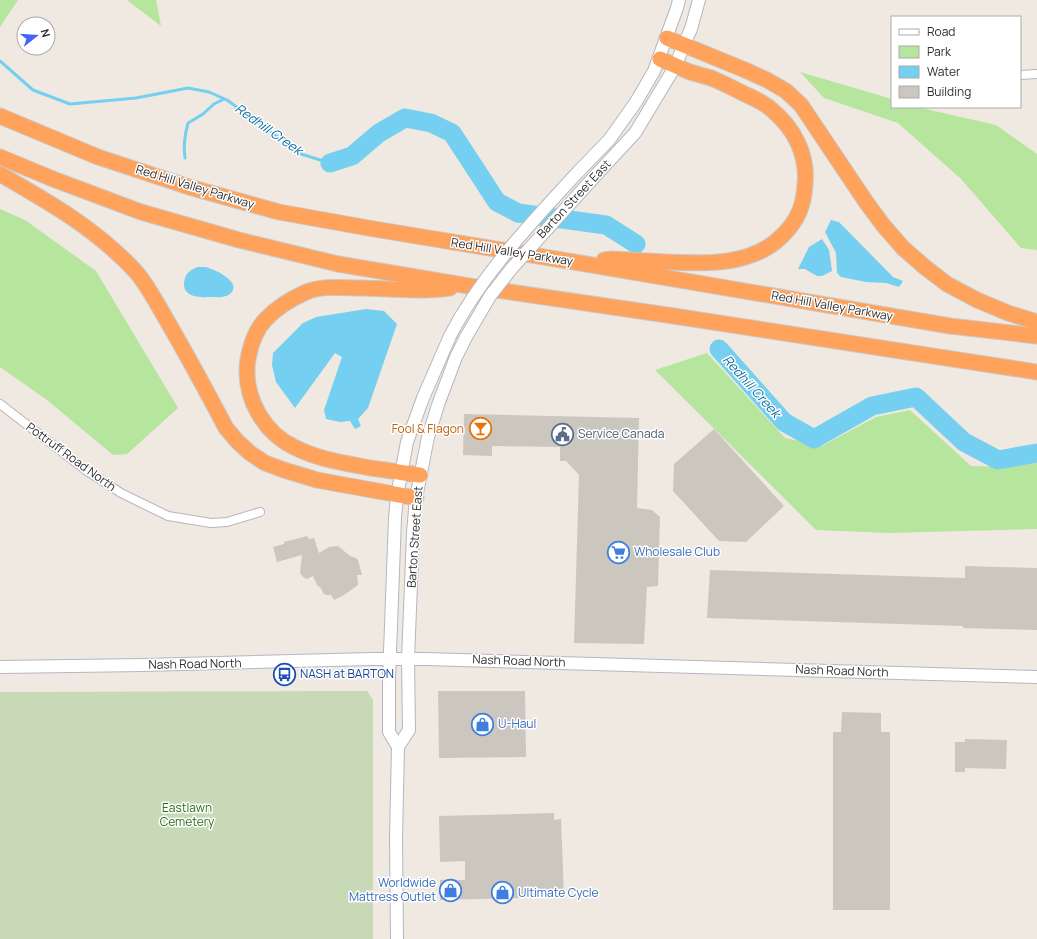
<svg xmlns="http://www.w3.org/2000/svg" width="1037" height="939" viewBox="0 0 1037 939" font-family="Manrope,sans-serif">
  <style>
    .green { fill: #b6e59e }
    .cemetery { fill: #c8d9b8 }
    .water { fill: #75cff0 }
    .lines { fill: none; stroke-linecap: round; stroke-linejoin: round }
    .stream { stroke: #75cff0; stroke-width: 3 }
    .river { stroke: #75cff0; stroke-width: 19 }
    .building { fill: #cbc7bf }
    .street-casing { stroke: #b4b7c1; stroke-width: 10 }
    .secondary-casing { stroke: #b4b7c1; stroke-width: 14 }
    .highway-casing { stroke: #c9c9c9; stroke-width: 17 }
    .street { stroke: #fff; stroke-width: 8 }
    .secondary { stroke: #fff; stroke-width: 12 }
    .highway { stroke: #ffa35c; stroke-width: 15 }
    .secondary-bridge-casing { stroke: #b4b7c1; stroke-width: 14; stroke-linecap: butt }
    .secondary-bridge { stroke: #fff; stroke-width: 12 }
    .labels { text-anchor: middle; stroke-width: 3; stroke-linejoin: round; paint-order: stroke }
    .street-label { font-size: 12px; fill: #2e2e2e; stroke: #fff }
    .food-label { font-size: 12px; fill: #c56008; stroke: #fff; text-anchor: end }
    .service-label { font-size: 12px; fill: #4e5e75; stroke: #fff; text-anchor: start }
    .shop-label { font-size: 12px; fill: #366cbe; stroke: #fff; text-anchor: start }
    .transit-label { font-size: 12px; fill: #164399; stroke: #fff; text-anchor: start }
    .park-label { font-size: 12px; fill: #2c6e1b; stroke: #fff }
    .water-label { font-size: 13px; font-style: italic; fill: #0d6fa3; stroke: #fff }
  </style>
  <rect width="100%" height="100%" fill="#efe9e1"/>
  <g class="green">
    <path d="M 0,0 L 18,0 L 0,27 Z"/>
    <path d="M 127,0 L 156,0 L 161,26 Z"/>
    <path d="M 800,72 L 892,99 L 892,107 L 919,107 L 930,110 L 996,125 L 1037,154 L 1037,250 L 1021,248 L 961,179 L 898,123 L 824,98 Z"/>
    <path d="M 0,209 L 25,220 L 96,271 L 178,408 L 127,454 L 113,455 L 47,400 L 0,367 Z"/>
    <path d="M 707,353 L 785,438 L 822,446 L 876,417 L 910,410 L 971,466 L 1010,467 L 1037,463 L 1037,529 L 889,533 L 816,530 L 655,370 Z"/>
  </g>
  <path class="cemetery" d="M 367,691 L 373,700 L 373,939 L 0,939 L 0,692 Z"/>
  <g class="water">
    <path d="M 831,220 L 839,222 L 893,277 L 903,281 L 899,287 L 886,283 L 866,282 L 841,277 L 837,273 L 836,253 L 825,232 Z"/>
    <path d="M 822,239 L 829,250 L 832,271 L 822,276 L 817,276 L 805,269 L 798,269 L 809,247 Z"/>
    <path d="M 198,267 C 200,267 203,267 205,267 C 212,268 238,280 233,290 C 229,299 216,297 208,297 C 195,298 180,295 185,278 C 187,272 192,269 198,267 Z"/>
    <path d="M 366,309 L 384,311 L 397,324 L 368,408 L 358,419 L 361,426 L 355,429 L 350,421 L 340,422 L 326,419 L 324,410 L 342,357 L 335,353 L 295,408 L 276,382 L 272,365 L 273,353 L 303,323 L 316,317 Z"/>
  </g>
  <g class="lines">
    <g class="stream">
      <path d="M 0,61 L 33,90 L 70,104 L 136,98 L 188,88 L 209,92 L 227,100 L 301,154 L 330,163"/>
      <path d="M 185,158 C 183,146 185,134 188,123 L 203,114 L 214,104 L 224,99"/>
    </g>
    <g class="river">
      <path d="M 330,163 L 352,156 L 379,133 L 405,118 L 431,123 L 452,133 L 497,202 L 518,213 L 606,225 L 636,244"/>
      <path d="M 719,349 L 784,422 L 814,439 L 872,406 L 916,397 L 964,442 L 998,460 L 1037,453"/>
    </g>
  </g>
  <g class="building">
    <path d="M 464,414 L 639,418 L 637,508 L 652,510 L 660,517 L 658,586 L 647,587 L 644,644 L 574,643 L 579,475 L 566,461 L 560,461 L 560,447 L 492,446 L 492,456 L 463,455 Z"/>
    <path d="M 714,429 L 784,506 L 746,542 L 719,541 L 673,491 L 674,464 Z"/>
    <path d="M 307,536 L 309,539 L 314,538 L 319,553 L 329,547 L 338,546 L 350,556 L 356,558 L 358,560 L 362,575 L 357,575 L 358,585 L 344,595 L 334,600 L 331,595 L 326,595 L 323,593 L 321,588 L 317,585 L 313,576 L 307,579 L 303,577 L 300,573 L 302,555 L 277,562 L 273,547 L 284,544 L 284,542 Z"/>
    <path d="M 965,566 L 1037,568 L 1037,630 L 963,628 L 963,626 L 707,618 L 710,570 L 965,578 Z"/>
    <path d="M 438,691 L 525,691 L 526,757 L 439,758 Z"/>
    <path d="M 842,712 L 881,713 L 881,732 L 890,732 L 890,910 L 833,910 L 833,732 L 841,732 Z"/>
    <path d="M 965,739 L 1007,740 L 1006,769 L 965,768 L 965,772 L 955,772 L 955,742 L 965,742 Z"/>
    <path d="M 554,813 L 554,820 L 561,819 L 564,897 L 440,900 L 440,880 L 465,880 L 465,861 L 440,862 L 439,816 Z"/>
  </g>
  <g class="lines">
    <defs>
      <g id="street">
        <path d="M 1020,75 L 1037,74"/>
        <path d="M 0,404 L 87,471 L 121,493 L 168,516 L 211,523 L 227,522 L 260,512"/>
      </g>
      <g id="secondary">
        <path d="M 578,172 L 609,140 L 636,102 L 654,71 L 677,8 L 679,0"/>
        <path d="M 595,176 L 635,133 L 676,65 L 684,44 L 691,29 L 699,0"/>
        <path d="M 0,667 L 144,665 L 372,659 L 426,659 L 1037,677"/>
        <path d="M 398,747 L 409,730 L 408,659 L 413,533 L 416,498 L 428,437 L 439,402 L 456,357 L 466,337"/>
        <path d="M 397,939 L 396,838 L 398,747 L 389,732 L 389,679 L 395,518 L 397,496 L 407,442 L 423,398 L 450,336"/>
      </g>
      <g id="highway">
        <path d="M 667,38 L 745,70 L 767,80 L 786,91 L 801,105 L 866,202 L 883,225 L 903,248 L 926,268 L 947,284 L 977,300 L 1008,313 L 1037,322"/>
        <path d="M 0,116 L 98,157 L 189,187 L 279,212 L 374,229 L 580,263 L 950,326 L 1037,336"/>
        <path d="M 0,157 L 53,179 L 141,212 L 239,240 L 338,264 L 469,286 L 667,315 L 1037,372"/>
        <path d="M 0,174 C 50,203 97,229 137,273 C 147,285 158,305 166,319 C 187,355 207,392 226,428 L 237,441 L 250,453 L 265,463 L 284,470 L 317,480 L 416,498"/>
        <path d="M 604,260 L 612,259 C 630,260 648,261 666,262 C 706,264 753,266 783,235 C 798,220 804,205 805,184 C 808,155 794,128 772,110 C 766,104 757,100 749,96 C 736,90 724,83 711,78 C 704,76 697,74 690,72 C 680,68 670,63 660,59"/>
        <path d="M 420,475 C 403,473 387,470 370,468 C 344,463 317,459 294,447 C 265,433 246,401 247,369 C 247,364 248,359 249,354 C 252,341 257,328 266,319 C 277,307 291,299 306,292 C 323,285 344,288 363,288 C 392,289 421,292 450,288"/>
      </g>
    </defs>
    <use href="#street" class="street-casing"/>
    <use href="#secondary" class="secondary-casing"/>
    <use href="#highway" class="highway-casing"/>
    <use href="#street" class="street"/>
    <use href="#secondary" class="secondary"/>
    <use href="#highway" class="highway"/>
    <defs>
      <g id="secondary-bridge">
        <path d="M 450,336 C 482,274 531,223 578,172"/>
        <path d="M 466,337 L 490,296 L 512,268 L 595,176"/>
      </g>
    </defs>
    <use href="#secondary-bridge" class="secondary-bridge-casing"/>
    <use href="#secondary-bridge" class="secondary-bridge"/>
  </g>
  <defs>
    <symbol id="bar-ring" viewBox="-11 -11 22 22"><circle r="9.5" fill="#fff" stroke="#e8710a" stroke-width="1.5"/><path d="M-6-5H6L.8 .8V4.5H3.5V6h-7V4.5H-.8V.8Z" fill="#e8710a"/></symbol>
    <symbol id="civic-ring" viewBox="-11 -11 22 22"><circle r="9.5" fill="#fff" stroke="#5c6f8a" stroke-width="1.5"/><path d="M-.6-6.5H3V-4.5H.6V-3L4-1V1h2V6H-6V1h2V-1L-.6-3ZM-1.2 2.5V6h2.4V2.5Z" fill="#5c6f8a"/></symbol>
    <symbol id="supermarket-ring" viewBox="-11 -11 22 22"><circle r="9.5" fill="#fff" stroke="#3f7fe0" stroke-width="1.5"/><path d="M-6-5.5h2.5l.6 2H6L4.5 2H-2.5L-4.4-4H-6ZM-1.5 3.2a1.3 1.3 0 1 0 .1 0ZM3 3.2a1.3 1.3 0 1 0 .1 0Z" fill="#3f7fe0"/></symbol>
    <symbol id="bus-ring" viewBox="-11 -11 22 22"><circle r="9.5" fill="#fff" stroke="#1a4fb4" stroke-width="1.5"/><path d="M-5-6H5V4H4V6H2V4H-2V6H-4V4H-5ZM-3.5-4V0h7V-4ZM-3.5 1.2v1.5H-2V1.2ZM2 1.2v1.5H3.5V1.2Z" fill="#1a4fb4"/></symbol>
    <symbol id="shop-ring" viewBox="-11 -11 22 22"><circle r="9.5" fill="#fff" stroke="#3f7fe0" stroke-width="1.5"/><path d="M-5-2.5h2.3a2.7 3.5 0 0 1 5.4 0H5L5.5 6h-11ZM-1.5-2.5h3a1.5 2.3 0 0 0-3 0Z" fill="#3f7fe0"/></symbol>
  </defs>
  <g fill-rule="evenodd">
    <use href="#bar-ring" x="468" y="416" width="25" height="25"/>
    <use href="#civic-ring" x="550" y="422" width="25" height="25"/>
    <use href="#supermarket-ring" x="606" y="540" width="25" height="25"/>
    <use href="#bus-ring" x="272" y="662" width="25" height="25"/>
    <use href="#shop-ring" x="470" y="712" width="25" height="25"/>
    <use href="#shop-ring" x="438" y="878" width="25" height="25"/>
    <use href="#shop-ring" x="490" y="880" width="25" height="25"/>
  </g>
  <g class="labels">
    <g class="street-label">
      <text transform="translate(195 187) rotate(17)" y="4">Red Hill Valley Parkway</text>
      <text transform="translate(574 199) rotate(-47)" y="4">Barton Street East</text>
      <text transform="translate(512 252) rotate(9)" y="4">Red Hill Valley Parkway</text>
      <text transform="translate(832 306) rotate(10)" y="4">Red Hill Valley Parkway</text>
      <text transform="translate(71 457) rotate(36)" y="4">Pottruff Road North</text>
      <text transform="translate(415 537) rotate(-86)" y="4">Barton Street East</text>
      <text transform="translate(519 661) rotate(2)" y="4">Nash Road North</text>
      <text transform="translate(195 664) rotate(-1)" y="4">Nash Road North</text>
      <text transform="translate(842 671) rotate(2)" y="4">Nash Road North</text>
    </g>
    <g class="food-label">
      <text x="464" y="433">Fool &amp; Flagon</text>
    </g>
    <g class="service-label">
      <text x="578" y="438">Service Canada</text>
    </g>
    <g class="shop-label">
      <text x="634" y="556">Wholesale Club</text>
      <text x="498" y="728">U-Haul</text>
      <text x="436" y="887" text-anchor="end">Worldwide<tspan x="436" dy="14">Mattress Outlet</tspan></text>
      <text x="518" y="897">Ultimate Cycle</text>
    </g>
    <g class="transit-label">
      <text x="300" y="678">NASH at BARTON</text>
    </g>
    <g class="park-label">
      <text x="187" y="812">Eastlawn<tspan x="187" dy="14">Cemetery</tspan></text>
    </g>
    <g class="water-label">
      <text transform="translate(269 129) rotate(35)" y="5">Redhill Creek</text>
      <text transform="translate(752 386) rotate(48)" y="5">Redhill Creek</text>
    </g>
  </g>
  <rect x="891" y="16" width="130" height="92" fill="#ffffff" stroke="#ababab"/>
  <rect x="899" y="29" width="20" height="6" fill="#ffffff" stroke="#ababab"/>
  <text x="927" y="36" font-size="12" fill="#2e2e2e">Road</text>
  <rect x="899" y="46" width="20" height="12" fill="#b6e59e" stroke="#ababab"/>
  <text x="927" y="56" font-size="12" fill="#2e2e2e">Park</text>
  <rect x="899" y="66" width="20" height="12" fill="#75cff0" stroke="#ababab"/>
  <text x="927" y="76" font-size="12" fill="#2e2e2e">Water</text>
  <rect x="899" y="86" width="20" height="12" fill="#cbc7bf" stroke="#ababab"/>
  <text x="927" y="96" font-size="12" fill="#2e2e2e">Building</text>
  <g transform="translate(36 36) rotate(73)"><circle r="19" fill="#ffffff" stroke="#ababab"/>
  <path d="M0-3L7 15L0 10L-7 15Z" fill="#4264fb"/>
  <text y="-6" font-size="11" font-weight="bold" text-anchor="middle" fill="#2e2e2e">N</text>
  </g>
</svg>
